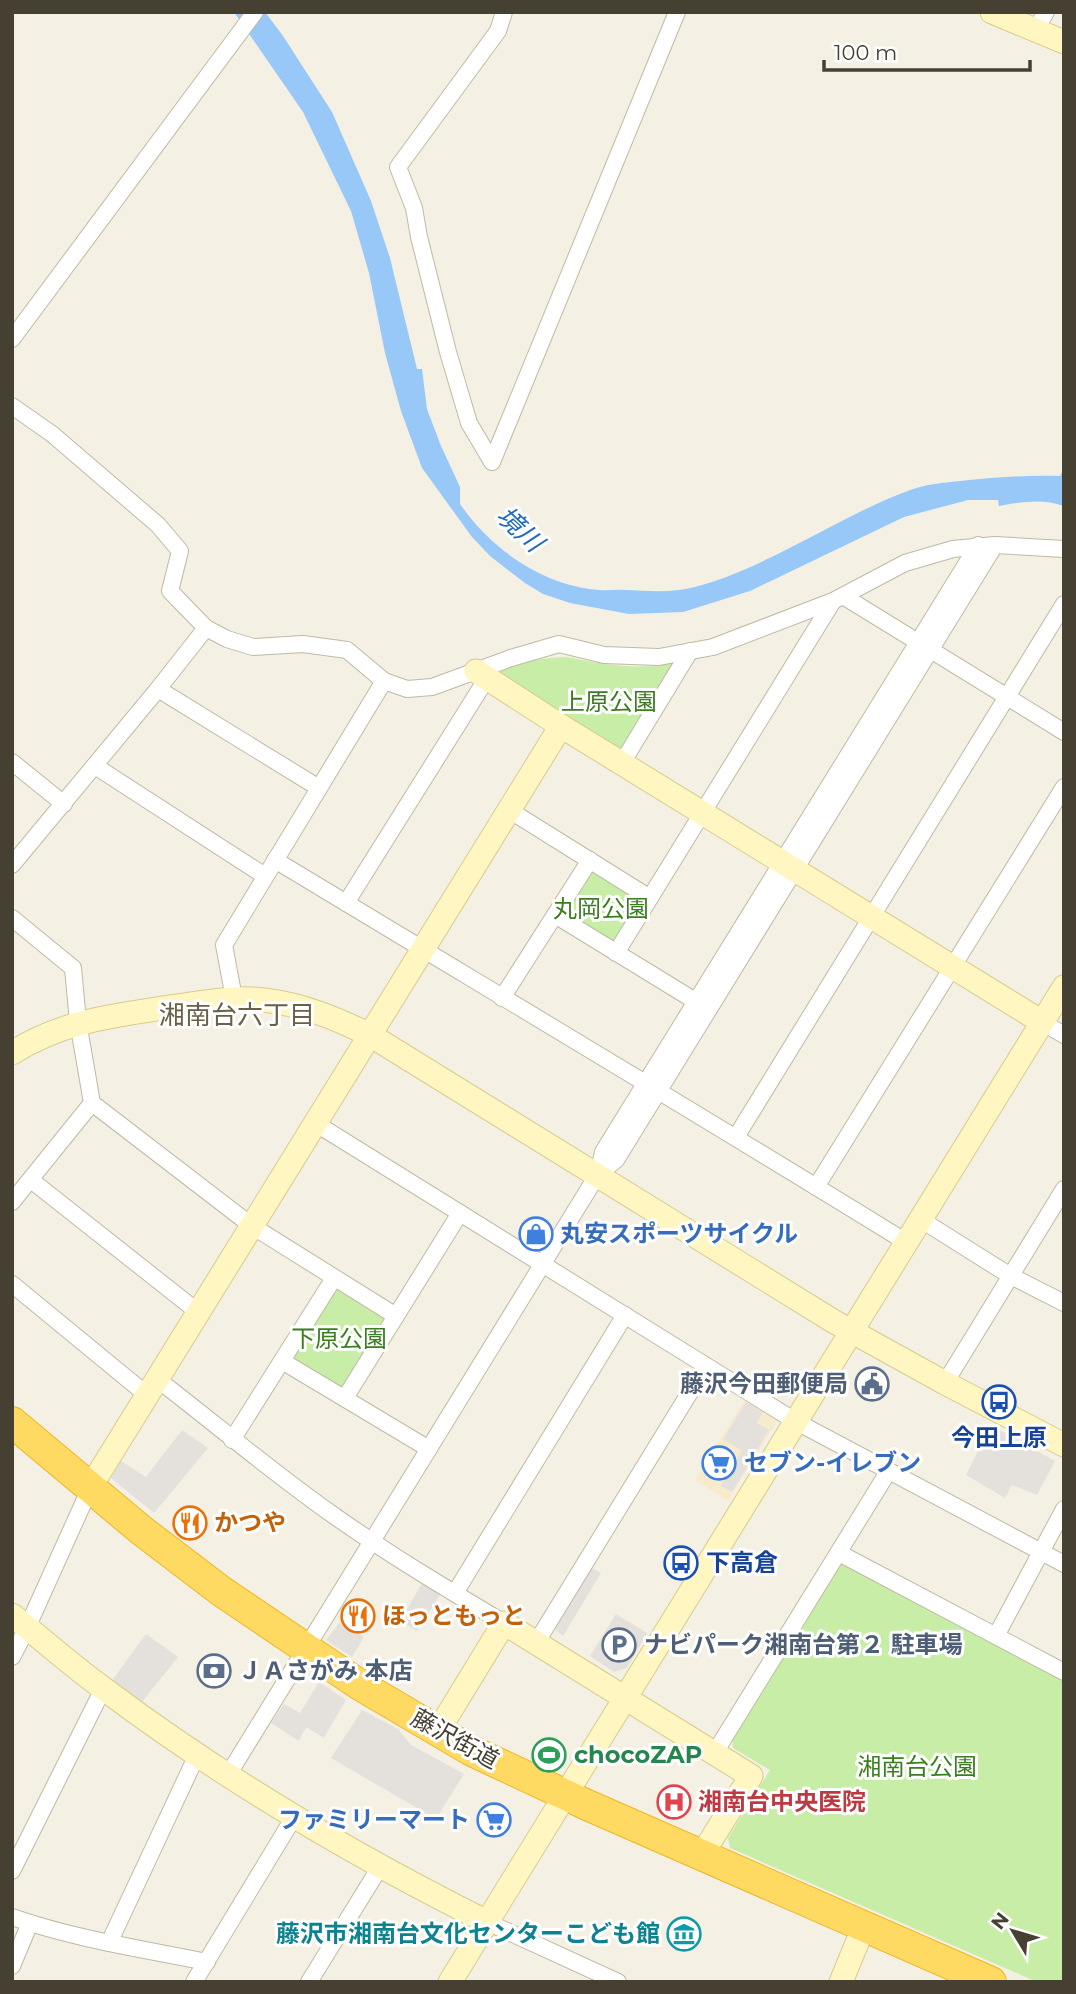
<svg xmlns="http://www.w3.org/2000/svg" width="1076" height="1994" viewBox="0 0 1076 1994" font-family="Montserrat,'Noto Sans JP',sans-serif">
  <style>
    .commercial { fill: #f8eacc }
    .green { fill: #c7eda7 }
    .parking { fill: #e4e1dc }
    .water { fill: #98c8f8 }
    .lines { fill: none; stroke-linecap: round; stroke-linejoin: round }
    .street-casing { stroke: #c0b9a5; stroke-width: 18 }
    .secondary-casing { stroke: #d8cc8e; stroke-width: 25 }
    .highway-casing { stroke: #edb624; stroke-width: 32 }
    .street { stroke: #fff; stroke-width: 16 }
    .secondary { stroke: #fff6c2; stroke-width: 23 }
    .highway { stroke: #ffda63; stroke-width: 30 }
    .labels { text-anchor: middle; stroke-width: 6; stroke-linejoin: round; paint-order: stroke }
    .park-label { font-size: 24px; fill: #3b7e20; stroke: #fff }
    .shop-label { font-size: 24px; font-weight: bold; fill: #366cbe; stroke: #fff; text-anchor: start }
    .service-label { font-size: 24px; font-weight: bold; fill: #4e5e75; stroke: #fff; text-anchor: start }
    .transit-label { font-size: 24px; font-weight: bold; fill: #164399; stroke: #fff }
    .food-label { font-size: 24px; font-weight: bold; fill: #c56008; stroke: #fff; text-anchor: start }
    .street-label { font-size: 24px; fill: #464033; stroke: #fff }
    .leisure-label { font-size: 24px; font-weight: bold; fill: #27864d; stroke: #fff; text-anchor: start }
    .health-label { font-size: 24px; font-weight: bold; fill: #be3a42; stroke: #fff; text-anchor: start }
    .culture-label { font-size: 24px; font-weight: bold; fill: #0d838f; stroke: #fff; text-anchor: end }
    .water-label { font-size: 26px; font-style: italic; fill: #216cbd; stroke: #fff }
    .neighbourhood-label { font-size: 26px; fill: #6a6049; stroke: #fff }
  </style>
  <rect width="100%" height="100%" fill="#f4f0e3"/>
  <path class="commercial" d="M 746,1398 L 776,1416 L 777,1421 L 728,1501 L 695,1480 Z"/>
  <g class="green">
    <path d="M 566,657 C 602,664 637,671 674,663 L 622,752 L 494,672 C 517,662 540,658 566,657 Z"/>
    <path d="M 592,870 L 640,900 L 610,948 L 562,918 Z"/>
    <path d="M 338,1290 L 383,1317 L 384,1323 L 346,1386 L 340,1388 L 295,1360 L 294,1354 L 333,1291 Z"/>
    <path d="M 847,1562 L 1064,1677 L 1064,1982 L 1037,1982 L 730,1848 L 728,1838 L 770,1770 L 733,1748 L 732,1739 L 840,1564 Z"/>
  </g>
  <g class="parking">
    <path d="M 746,1402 L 763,1412 L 757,1423 L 769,1430 L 732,1492 L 721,1486 L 742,1451 L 723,1439 Z"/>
    <path d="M 991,1425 L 1055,1461 L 1037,1495 L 1012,1485 L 1005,1498 L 966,1475 Z"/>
    <path d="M 182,1430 L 208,1448 L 154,1513 L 111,1478 L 118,1459 L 146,1477 Z"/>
    <path d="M 588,1566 L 601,1573 L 563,1636 L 552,1627 Z"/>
    <path d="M 423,1582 L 441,1593 L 417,1631 L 400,1621 Z"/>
    <path d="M 616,1614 L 647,1633 L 627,1668 L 614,1672 L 590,1656 Z"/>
    <path d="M 340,1622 L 364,1637 L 352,1657 L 326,1640 Z"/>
    <path d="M 146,1634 L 178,1657 L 141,1703 L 111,1682 Z"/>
    <path d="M 319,1682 L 346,1700 L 324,1738 L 306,1727 L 299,1741 L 271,1723 L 284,1704 L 300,1713 Z"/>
    <path d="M 362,1710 L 398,1729 L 411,1745 L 464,1774 L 436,1819 L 331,1758 Z"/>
  </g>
  <path class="water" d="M 234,12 L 265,12 L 283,36 L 332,112 L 371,201 L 390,258 L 417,369 L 422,369 L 427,409 L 441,446 L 460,487 L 460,504 C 491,549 543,586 600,590 C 609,591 617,589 626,590 C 648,591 673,593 695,587 C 772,566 838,516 913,489 C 932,483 951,482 970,480 C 1001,477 1030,475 1060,476 L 1064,468 L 1064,506 C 1042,498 1021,502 999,506 L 998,500 L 968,500 L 904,517 L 750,591 L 683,612 L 629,614 L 570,603 L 543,594 L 525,583 L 490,556 L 472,537 L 422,468 L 401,411 L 385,353 L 369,273 L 351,211 L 303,112 Z"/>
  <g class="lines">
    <defs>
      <g id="street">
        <path d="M 504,12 L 498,31 L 398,167 L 414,208 L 419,237 L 448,352 L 469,423 L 492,462 L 677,12"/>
        <path d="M 1035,30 L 1046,12"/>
        <path d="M 12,339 L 255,12"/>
        <path d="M 12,406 L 52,434 L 158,525 L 180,551 L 170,591 L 206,628 L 227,639 L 253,647 L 303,644 L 347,650 L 384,681 L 407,689 L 432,687 L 511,658 L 559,644 L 604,655 L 659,657 L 713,647 L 833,601 L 905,563 L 953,549 L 995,545 L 1064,549"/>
        <path d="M 843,596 L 1064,732"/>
        <path d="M 158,689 L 319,788"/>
        <path d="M 12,762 L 64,804"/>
        <path d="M 622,763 L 690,651"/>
        <path d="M 95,766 L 265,876"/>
        <path d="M 509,810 L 650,898"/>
        <path d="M 275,860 C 485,987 697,1113 906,1242"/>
        <path d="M 12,865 L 158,689 L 206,628"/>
        <path d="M 346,903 L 487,678"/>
        <path d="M 555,915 L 705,1007"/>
        <path d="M 12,918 L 73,968 L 78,1022 L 92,1103 L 252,1226 L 396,1316"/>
        <path d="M 616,953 L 833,601"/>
        <path d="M 234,998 L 224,945 L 384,681"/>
        <path d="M 502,998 L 590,860"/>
        <path d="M 1042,1022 L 1064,1035"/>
        <path d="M 315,1123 L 795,1421 L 1064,1564"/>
        <path d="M 736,1137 L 1064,604"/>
        <path d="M 598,1174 L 616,1160 L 995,545"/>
        <path d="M 31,1180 L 198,1312"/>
        <path d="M 816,1187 L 1064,787"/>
        <path d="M 12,1202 L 92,1103"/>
        <path d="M 920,1219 L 1009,1275 L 1064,1303"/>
        <path d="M 12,1284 L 147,1395"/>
        <path d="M 282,1361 L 429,1449"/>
        <path d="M 157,1379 C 217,1425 274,1474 336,1517 C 390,1555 447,1589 504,1623"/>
        <path d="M 945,1383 L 1064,1189"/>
        <path d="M 345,1398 L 460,1213"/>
        <path d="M 232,1440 L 334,1278"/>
        <path d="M 839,1553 L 1064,1672"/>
        <path d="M 455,1593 L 625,1315"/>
        <path d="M 996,1636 L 1064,1509"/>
        <path d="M 536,1643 L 706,1366"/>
        <path d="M 12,1657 L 27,1628 L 91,1486"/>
        <path d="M 714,1754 L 888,1472"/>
        <path d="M 228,1775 L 598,1174 L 603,1152 L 978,545"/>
        <path d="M 12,1871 L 103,1689"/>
        <path d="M 12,1917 C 75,1939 142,1949 207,1962"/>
        <path d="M 487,1922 L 618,1982"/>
        <path d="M 109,1943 L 197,1755"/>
        <path d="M 12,1966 L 30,1923"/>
        <path d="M 194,1982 L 294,1817"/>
        <path d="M 309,1982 L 380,1867"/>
      </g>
      <g id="secondary">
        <path d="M 992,12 L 1064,42"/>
        <path d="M 476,671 L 561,726 L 1042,1022"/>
        <path d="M 12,1053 C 62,1021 112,1016 169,1007 C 201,1003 232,996 264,1000 C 304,1005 335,1018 370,1035 L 833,1321 L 945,1383 L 1064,1445"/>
        <path d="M 91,1486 L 561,726"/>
        <path d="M 12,1615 C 43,1640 72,1666 104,1689 C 224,1779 353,1855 487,1922"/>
        <path d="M 438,1731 L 504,1623 L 751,1776 L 701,1856"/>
        <path d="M 450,1982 L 1064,987"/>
        <path d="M 841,1982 L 864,1926"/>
      </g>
      <path id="highway" d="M 12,1422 L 141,1530 L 221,1591 L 360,1685 L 438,1731 L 472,1751 L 585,1804 L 991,1982"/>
    </defs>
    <use href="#street" class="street-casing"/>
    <use href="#secondary" class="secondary-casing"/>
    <use href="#highway" class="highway-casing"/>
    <use href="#street" class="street"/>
    <use href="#secondary" class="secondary"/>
    <use href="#highway" class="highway"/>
  </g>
  <defs>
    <symbol id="shop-ring" viewBox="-11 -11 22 22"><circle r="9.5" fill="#fff" stroke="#3f7fe0" stroke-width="1.5"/><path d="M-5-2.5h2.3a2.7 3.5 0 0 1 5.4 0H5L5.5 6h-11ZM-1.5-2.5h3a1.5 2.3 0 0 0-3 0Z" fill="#3f7fe0"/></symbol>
    <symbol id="civic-ring" viewBox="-11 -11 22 22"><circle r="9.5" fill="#fff" stroke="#5c6f8a" stroke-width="1.5"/><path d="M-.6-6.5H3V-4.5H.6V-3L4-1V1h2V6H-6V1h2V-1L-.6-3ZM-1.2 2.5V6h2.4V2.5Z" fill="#5c6f8a"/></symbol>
    <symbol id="bus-ring" viewBox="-11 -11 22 22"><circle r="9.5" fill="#fff" stroke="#1a4fb4" stroke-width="1.5"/><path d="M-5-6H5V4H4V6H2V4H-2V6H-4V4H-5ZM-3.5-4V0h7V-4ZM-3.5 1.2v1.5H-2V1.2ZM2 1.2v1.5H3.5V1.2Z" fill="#1a4fb4"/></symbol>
    <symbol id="supermarket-ring" viewBox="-11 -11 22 22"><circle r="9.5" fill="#fff" stroke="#3f7fe0" stroke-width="1.5"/><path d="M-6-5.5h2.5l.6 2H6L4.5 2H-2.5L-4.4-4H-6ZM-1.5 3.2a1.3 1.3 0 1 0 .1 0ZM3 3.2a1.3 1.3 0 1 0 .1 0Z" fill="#3f7fe0"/></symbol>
    <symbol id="restaurant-ring" viewBox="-11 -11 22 22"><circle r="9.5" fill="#fff" stroke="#e8710a" stroke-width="1.5"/><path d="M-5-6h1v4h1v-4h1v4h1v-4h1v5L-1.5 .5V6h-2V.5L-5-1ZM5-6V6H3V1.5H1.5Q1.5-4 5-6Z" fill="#e8710a"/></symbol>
    <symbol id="parking-ring" viewBox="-11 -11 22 22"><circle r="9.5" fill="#fff" stroke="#5c6f8a" stroke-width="1.5"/><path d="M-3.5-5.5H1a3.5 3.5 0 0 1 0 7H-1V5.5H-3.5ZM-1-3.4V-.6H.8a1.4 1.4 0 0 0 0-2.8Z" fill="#5c6f8a"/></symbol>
    <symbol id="bank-ring" viewBox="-11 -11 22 22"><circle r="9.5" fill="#fff" stroke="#5c6f8a" stroke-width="1.5"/><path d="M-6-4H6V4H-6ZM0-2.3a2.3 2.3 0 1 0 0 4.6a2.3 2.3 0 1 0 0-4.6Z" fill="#5c6f8a"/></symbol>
    <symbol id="stadium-ring" viewBox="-11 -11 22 22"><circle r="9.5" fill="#fff" stroke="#2e9e5b" stroke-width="1.5"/><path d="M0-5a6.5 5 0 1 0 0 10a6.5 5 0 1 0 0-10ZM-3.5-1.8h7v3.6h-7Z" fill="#2e9e5b"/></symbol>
    <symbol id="hospital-ring" viewBox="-11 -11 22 22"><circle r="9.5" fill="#fff" stroke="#e0444e" stroke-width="1.5"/><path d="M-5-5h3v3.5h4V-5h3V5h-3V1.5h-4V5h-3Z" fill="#e0444e"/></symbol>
    <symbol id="museum-ring" viewBox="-11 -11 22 22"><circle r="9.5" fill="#fff" stroke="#0f9aa8" stroke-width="1.5"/><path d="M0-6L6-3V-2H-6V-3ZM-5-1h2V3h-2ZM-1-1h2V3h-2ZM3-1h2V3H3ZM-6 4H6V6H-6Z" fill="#0f9aa8"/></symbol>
  </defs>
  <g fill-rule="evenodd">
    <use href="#shop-ring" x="517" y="1215" width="38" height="38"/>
    <use href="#civic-ring" x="853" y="1365" width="38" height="38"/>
    <use href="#bus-ring" x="980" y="1383" width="38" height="38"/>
    <use href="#supermarket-ring" x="700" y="1444" width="38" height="38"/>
    <use href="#restaurant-ring" x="171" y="1504" width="38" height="38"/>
    <use href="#bus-ring" x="662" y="1544" width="38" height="38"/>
    <use href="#restaurant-ring" x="339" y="1597" width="38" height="38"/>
    <use href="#parking-ring" x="600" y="1626" width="38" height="38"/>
    <use href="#bank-ring" x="195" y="1652" width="38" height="38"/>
    <use href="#stadium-ring" x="530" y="1736" width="38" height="38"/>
    <use href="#hospital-ring" x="655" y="1783" width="38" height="38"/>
    <use href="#supermarket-ring" x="475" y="1801" width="38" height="38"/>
    <use href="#museum-ring" x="665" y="1915" width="38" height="38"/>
  </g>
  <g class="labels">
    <g class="park-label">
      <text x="609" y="710">上原公園</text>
      <text x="601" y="917">丸岡公園</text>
      <text x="339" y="1347">下原公園</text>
      <text x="917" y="1775">湘南台公園</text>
    </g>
    <g class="shop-label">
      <text x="560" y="1242">丸安スポーツサイクル</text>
      <text x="744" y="1471">セブン-イレブン</text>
      <text x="470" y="1828" text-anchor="end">ファミリーマート</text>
    </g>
    <g class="service-label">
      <text x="848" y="1392" text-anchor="end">藤沢今田郵便局</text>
      <text x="644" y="1653">ナビパーク湘南台第２ 駐車場</text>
      <text x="238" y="1679">ＪＡさがみ 本店</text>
    </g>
    <g class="transit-label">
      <text x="999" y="1446">今田上原</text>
      <text x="706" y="1571" text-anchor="start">下高倉</text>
    </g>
    <g class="food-label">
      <text x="214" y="1531">かつや</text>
      <text x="382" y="1624">ほっともっと</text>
    </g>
    <g class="street-label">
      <text transform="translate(455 1739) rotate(29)" y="8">藤沢街道</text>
    </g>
    <g class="leisure-label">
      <text x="574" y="1763">chocoZAP</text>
    </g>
    <g class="health-label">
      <text x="698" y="1810">湘南台中央医院</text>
    </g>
    <g class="culture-label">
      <text x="660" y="1942">藤沢市湘南台文化センターこども館</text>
    </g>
    <g class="water-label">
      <text transform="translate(520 529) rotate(43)" y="9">境川</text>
    </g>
    <g class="neighbourhood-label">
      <text x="237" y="1024">湘南台六丁目</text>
    </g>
  </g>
  <rect width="1076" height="1994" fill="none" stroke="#464033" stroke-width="28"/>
  <g transform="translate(1013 1931) rotate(308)" stroke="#ffffff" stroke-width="5" paint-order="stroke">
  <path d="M0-5L12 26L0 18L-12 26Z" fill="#464033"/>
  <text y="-10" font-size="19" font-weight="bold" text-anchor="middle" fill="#464033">N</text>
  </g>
  <path d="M824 60v10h206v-10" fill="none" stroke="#464033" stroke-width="3.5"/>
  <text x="834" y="60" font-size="21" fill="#464033" stroke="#ffffff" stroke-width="5" paint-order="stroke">100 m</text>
</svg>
